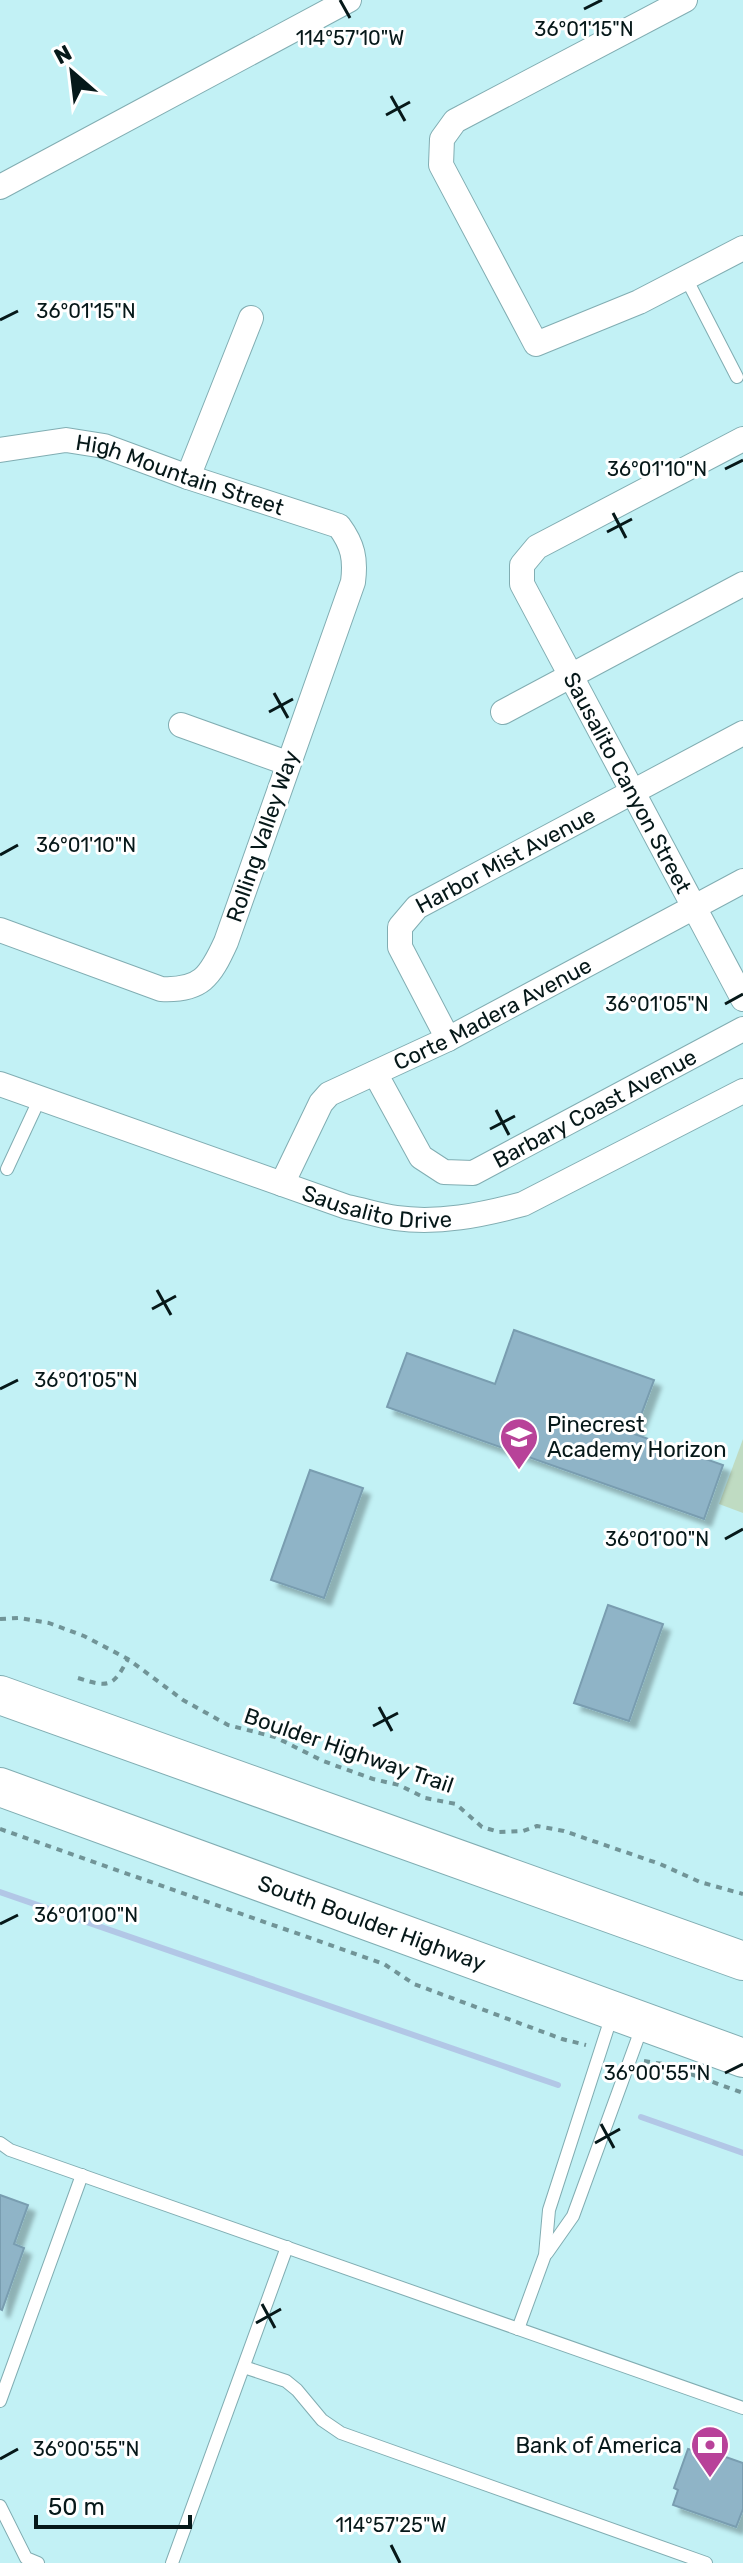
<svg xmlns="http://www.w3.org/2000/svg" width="743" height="2563" viewBox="0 0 743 2563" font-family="Rubik,sans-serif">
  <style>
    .green { fill: #bfdbc2 }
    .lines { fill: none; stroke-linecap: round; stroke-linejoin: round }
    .stream { stroke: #b2c7e6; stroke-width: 6 }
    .building { fill: #8fb4c7; stroke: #799db0; stroke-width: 2; filter: url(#shadow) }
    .lane-casing { stroke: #81adb2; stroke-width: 14 }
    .street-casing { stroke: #81adb2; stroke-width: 26 }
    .primary-casing { stroke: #81adb2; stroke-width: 40 }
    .path { stroke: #719497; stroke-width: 4; stroke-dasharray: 6 6; stroke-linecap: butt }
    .lane { stroke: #fff; stroke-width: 12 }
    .street { stroke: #fff; stroke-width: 24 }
    .primary { stroke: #fff; stroke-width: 38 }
    .ticks { fill: none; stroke: #061819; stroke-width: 3 }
    .labels { text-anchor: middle; stroke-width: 6; stroke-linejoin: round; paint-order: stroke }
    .street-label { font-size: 22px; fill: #061819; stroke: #fff }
    .poi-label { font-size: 22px; fill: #061819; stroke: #fff; text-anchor: start }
    .ticks-label { font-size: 20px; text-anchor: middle; fill: #061819; stroke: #fff; stroke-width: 6; stroke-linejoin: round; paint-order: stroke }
  </style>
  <defs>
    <filter id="shadow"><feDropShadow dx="7" dy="7" stdDeviation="2" flood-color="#0004"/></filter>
  </defs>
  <rect width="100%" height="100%" fill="#c2f1f5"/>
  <path class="green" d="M 743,1439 L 743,1513 L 719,1504 Z"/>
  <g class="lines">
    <g class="stream">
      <path d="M 0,1892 L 558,2085"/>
      <path d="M 641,2117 L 743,2153"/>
    </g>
  </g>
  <g class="building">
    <path d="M 514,1330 L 654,1380 L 634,1434 L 723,1465 L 704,1519 L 387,1407 L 407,1353 L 495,1384 Z"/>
    <path d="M 310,1470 L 363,1488 L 324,1598 L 271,1580 Z"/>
    <path d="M 608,1605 L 663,1624 L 629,1721 L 574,1703 Z"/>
    <path d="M 0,2195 L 28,2205 L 14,2244 L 24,2248 L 2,2310 L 0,2309 Z"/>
    <path d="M 700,2448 L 743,2463 L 743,2509 L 736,2527 L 673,2505 L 678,2490 L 674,2488 L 688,2449 L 699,2452 Z"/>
  </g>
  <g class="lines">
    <defs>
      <g id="lane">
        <path d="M 686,278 L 737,377"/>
        <path d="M 7,1169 L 40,1098"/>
        <path d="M 0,2143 L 10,2150 L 743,2408"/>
        <path d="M 547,2253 L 573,2216 L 643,2024"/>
        <path d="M 518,2329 L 545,2255 L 549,2210 L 612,2015"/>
        <path d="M 244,2367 L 286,2381 L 297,2390 L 322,2420 L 341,2433 L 706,2563"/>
        <path d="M 0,2401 L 82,2175"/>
        <path d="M 0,2506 L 26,2558 L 38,2563"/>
        <path d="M 172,2563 L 287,2247"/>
      </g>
      <g id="street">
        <path d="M 685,0 L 455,121 L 442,139 L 441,165 L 536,344 L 639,302 L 743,248"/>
        <path d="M 0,187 L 349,0"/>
        <path id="s1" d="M 743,439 L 537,547 L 522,565 L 522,584 L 743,999"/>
        <path id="s2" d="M 0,450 L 66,440 L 104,446 L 188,477 L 339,526 C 353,545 356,559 353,582 L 226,942 C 210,977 201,991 161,989 L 0,930"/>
        <path d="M 188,477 L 251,318"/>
        <path d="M 503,712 L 743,584"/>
        <path d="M 181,725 L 287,763"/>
        <path id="s3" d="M 448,1039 L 400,947 L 400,927 L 417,907 L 743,733"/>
        <path id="s4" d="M 375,1073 L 421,1157 L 444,1172 L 473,1173 L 743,1029"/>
        <path id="s5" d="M 0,1084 L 347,1207 C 363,1210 380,1216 396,1218 C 439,1224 481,1215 523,1204 L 743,1091"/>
        <path id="s6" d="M 282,1184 L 321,1103 L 329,1094 L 448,1039 L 743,881"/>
      </g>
      <g id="primary">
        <path d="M 0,1695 L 743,1961"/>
        <path id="s7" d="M 0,1787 L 743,2058"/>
      </g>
    </defs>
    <use href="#lane" class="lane-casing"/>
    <use href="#street" class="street-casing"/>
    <use href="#primary" class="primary-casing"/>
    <g class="path">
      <path d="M 0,1619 L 19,1618 L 49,1623 L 84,1636 L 128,1659 L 183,1700 L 228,1725 L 275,1737 L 323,1761 L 373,1779 L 399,1785 L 425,1798 L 456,1804 L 482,1827 L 499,1832 L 523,1831 L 537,1826 L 564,1831 L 660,1864 L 700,1882 L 743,1894"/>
      <path d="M 78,1678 C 109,1688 113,1687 128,1659"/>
      <path d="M 0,1829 L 384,1964 L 414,1984 L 562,2039 L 586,2045"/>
      <path d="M 644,2061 L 663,2064 L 743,2093"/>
    </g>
    <use href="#lane" class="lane"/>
    <use href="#street" class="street"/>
    <use href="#primary" class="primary"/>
  </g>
  <path class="ticks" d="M 340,0 L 350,18M 584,9 L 602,0M 391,96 L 405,121M 386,115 L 410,102M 0,320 L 18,311M 725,469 L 743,460M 613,513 L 626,538M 607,532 L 632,519M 274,693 L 288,718M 269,712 L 293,699M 0,855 L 18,845M 725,1004 L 743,994M 496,1110 L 509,1135M 490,1129 L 515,1116M 157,1290 L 171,1315M 152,1309 L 176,1296M 0,1389 L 18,1380M 725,1539 L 743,1529M 379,1707 L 392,1731M 373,1726 L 398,1713M 0,1924 L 18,1915M 725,2073 L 743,2064M 601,2124 L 614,2148M 595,2143 L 620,2129M 262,2304 L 275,2328M 256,2323 L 281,2309M 0,2459 L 18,2449M 391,2545 L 400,2563"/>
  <defs>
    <symbol id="school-pin" viewBox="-11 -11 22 30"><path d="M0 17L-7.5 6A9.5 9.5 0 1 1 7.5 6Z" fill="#b84299" stroke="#fff"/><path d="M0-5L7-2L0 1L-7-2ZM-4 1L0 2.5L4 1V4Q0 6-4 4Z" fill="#fff"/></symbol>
    <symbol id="bank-pin" viewBox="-11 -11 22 30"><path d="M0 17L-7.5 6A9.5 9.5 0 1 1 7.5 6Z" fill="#b84299" stroke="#fff"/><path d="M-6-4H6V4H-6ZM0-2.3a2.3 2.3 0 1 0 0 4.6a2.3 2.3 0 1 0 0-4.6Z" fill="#fff"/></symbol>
  </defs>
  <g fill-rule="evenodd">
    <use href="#school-pin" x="497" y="1415" width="44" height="60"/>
    <use href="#bank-pin" x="688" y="2423" width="44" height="60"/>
  </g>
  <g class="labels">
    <g class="street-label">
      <text dy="8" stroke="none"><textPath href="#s2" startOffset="186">High Mountain Street</textPath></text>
      <text dy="8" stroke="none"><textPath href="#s1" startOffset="500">Sausalito Canyon Street</textPath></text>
      <text transform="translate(262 836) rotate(-71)" y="8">Rolling Valley Way</text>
      <text dy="8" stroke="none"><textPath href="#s3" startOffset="250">Harbor Mist Avenue</textPath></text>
      <text dy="8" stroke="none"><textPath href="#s6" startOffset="284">Corte Madera Avenue</textPath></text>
      <text dy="8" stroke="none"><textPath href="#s4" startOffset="290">Barbary Coast Avenue</textPath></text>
      <text dy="8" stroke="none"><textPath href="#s5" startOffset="398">Sausalito Drive</textPath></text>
      <text transform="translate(349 1750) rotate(19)" y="8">Boulder Highway Trail</text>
      <text dy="8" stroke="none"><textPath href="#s7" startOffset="396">South Boulder Highway</textPath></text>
    </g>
    <g class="poi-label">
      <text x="547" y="1432">Pinecrest<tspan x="547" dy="25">Academy Horizon</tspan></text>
      <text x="682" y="2453" text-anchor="end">Bank of America</text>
    </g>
  </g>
  <g class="ticks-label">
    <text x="584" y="36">36°01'15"N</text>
    <text x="350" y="45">114°57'10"W</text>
    <text x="86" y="318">36°01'15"N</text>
    <text x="657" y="476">36°01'10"N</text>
    <text x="86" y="852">36°01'10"N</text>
    <text x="657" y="1011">36°01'05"N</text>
    <text x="86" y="1387">36°01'05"N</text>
    <text x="657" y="1546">36°01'00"N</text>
    <text x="86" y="1922">36°01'00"N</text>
    <text x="657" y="2080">36°00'55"N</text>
    <text x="86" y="2456">36°00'55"N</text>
    <text x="391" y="2532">114°57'25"W</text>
  </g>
  <g transform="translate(72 72) rotate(332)" stroke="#ffffff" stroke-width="6" paint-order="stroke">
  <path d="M0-6L14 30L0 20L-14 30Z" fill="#061819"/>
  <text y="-12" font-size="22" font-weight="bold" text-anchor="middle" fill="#061819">N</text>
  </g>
  <path d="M36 2515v12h154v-12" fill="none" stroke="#061819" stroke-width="4"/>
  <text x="48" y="2515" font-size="24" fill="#061819" stroke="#ffffff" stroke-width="6" paint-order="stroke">50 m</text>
</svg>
